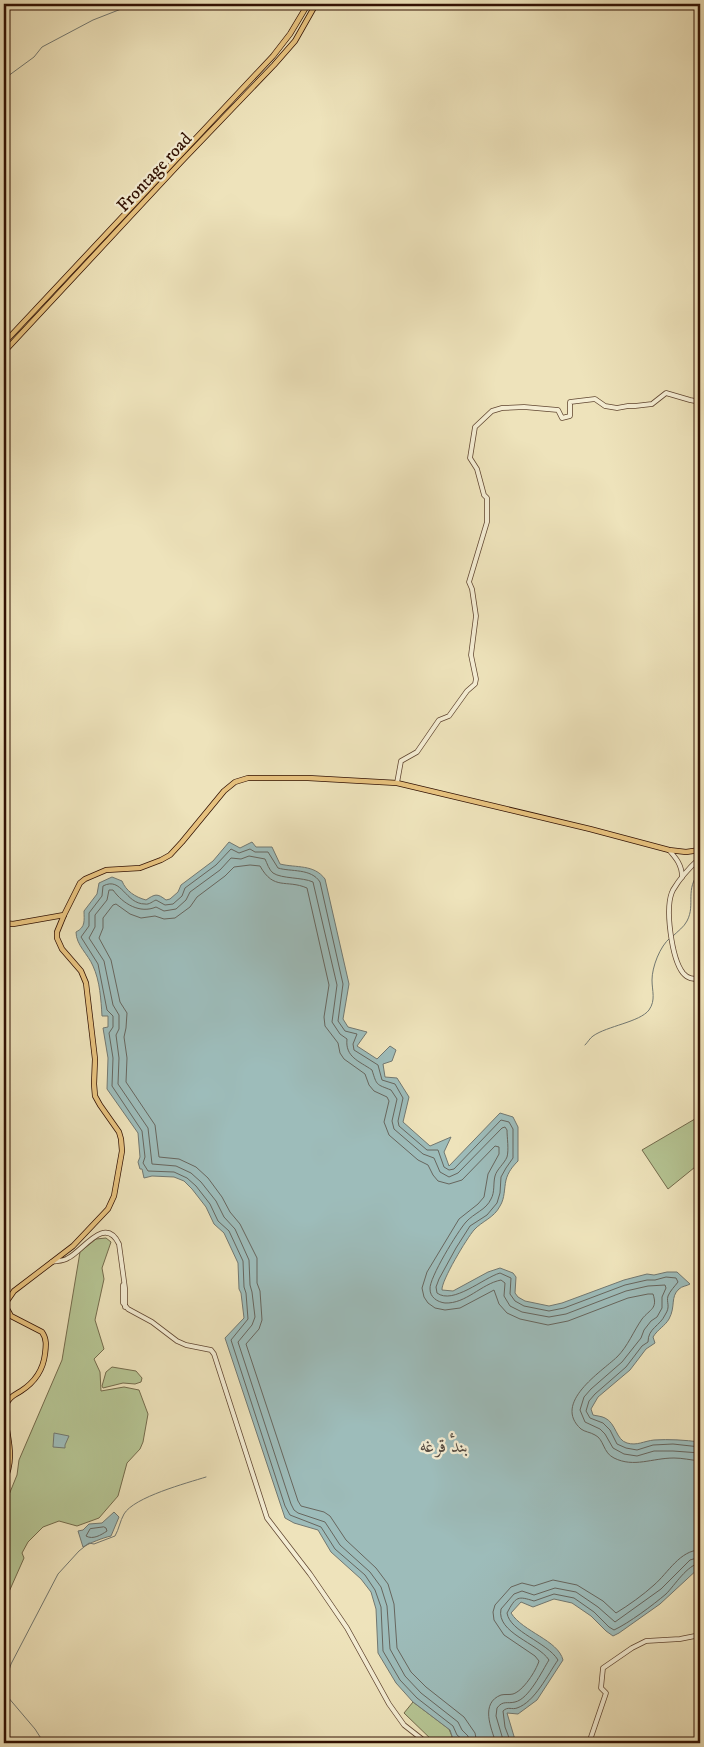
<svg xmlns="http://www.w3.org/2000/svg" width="704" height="1747" viewBox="0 0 704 1747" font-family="'IM FELL DW Pica',Amiri,serif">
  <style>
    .green { fill: #b5c493; stroke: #736a4b }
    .water { fill: #9dbcba; stroke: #727871 }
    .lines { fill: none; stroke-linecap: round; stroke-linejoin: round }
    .shore { stroke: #67665e; stroke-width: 1 }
    .stream { stroke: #727871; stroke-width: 1 }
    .minor-casing { stroke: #604631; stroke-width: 5.5 }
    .major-casing { stroke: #311103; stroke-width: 6 }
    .minor { stroke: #f4edd3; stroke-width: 4 }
    .major { stroke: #e7c27e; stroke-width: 4.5 }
    .labels { text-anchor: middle; stroke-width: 4.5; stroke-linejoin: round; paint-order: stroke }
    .street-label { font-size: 18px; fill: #311103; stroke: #f4edd3 }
    .water-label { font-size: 19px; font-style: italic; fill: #574d43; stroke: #f4edd3 }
  </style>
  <rect width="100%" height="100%" fill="#eee3bb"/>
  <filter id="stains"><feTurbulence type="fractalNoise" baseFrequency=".004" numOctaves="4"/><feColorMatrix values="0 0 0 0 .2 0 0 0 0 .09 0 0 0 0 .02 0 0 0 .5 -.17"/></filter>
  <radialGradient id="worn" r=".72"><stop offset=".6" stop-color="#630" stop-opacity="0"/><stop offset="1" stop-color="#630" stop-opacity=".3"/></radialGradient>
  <g class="green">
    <path d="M 700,1116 L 700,1163 L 668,1189 L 642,1150 Z"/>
    <path d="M 106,1238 L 111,1242 L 102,1268 L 104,1279 L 95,1320 L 104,1349 L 94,1359 L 100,1372 L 101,1391 L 124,1387 L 139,1390 L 148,1414 L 143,1442 L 140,1449 L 127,1463 L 118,1496 L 99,1518 L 77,1526 L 59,1521 L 43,1527 L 28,1542 L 22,1553 L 24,1558 L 4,1603 L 4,1507 L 17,1475 L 19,1460 L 62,1360 L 80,1252 L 96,1239 Z"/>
    <path d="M 112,1367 L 136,1371 L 142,1378 L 141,1382 L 135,1384 L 123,1383 L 103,1388 L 102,1386 L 106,1372 Z"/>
    <path d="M 413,1702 L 449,1729 L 453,1739 L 461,1743 L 435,1743 L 404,1713 Z"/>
  </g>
  <g class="water">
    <path d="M 229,842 L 240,848 L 252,842 L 256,847 L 272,847 L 280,864 C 296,868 314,864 325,879 L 349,984 L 343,1019 L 348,1027 L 367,1032 L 357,1046 L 377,1059 L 390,1046 L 396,1050 L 392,1061 L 383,1064 L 385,1077 L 397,1078 L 409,1097 L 403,1122 L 430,1146 L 451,1137 L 444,1152 L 449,1166 L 500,1113 L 513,1117 L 518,1127 L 518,1161 C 513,1166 508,1172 506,1180 C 504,1189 505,1198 500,1206 C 494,1218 482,1221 474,1230 C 467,1238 441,1281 442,1290 L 453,1291 L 488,1272 L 500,1268 L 513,1273 L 516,1277 L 515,1293 L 518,1297 L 525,1301 L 549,1306 L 562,1303 L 624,1280 L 647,1274 L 654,1275 L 667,1272 L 677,1272 L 690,1284 C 687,1286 682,1286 679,1289 C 670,1297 676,1306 669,1319 C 665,1326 658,1329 653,1337 L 655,1343 L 646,1349 L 630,1370 L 598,1397 L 591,1409 L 593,1415 C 597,1416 601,1416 605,1418 C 616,1423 616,1440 627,1443 C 637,1446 644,1441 654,1440 C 669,1439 685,1440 700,1442 L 700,1567 L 660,1604 L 619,1633 L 613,1636 L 606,1631 L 591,1616 L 572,1603 L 554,1599 L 533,1607 L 521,1602 L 511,1613 C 523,1632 558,1640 563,1660 L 537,1700 L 518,1714 L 507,1713 L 516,1743 L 462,1743 L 453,1739 L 450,1730 L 413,1702 L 396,1683 L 378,1653 L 376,1609 L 371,1592 L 361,1579 L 331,1552 L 318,1530 L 294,1523 L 285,1518 L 225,1338 L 244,1318 L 241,1293 L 239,1289 L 238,1263 L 224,1233 L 214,1224 L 206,1207 L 192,1189 L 184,1181 L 174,1177 L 152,1176 L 144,1178 L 142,1169 L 140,1169 L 138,1162 L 140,1157 L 138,1133 L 107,1089 L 108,1058 L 103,1028 L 108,1027 L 108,1016 L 102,1016 C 101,1000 100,981 93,966 C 88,954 76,945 76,932 C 86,927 84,920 84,911 L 97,894 L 99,883 L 112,877 L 122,881 C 126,891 135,897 146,900 C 155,894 157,893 166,900 L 170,899 L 178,892 L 181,885 L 213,861 Z"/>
    <path d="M 54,1433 L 69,1436 L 65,1445 L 65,1448 L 53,1447 Z"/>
    <path d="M 114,1512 L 119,1517 L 111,1536 C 102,1538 90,1543 83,1547 L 78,1531 L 83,1530 L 89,1524 L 102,1523 Z"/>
  </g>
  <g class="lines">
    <g class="shore">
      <path d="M 104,1527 L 106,1528 L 107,1531 C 101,1535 93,1540 86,1536 L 90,1529 Z"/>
      <path d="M 463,1743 L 462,1739 L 457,1735 L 453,1726 L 417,1698 L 400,1680 L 383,1651 L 381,1607 L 375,1590 L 365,1575 L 335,1549 L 321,1527 L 290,1515 L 285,1506 L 231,1340 L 248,1319 L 246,1293 L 244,1287 L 243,1261 L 229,1231 L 218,1221 L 210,1204 L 196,1186 L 187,1178 L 174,1172 L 148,1171 L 143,1163 L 145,1157 L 142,1131 L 112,1086 L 113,1058 L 109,1033 L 113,1027 L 113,1016 L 107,1010 L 98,964 L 81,937 L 89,926 L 89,913 L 102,896 L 103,886 C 122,876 125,904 145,904 C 149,905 153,901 156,900 L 165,905 L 173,904 L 182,896 L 185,888 L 216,865 L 231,849 L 239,853 L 250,849 L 255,852 L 268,852 L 278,868 C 291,872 311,868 320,882 L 343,984 L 338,1021 L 345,1031 L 357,1034 L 353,1044 L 354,1050 L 378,1065 L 382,1080 L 395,1084 L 403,1098 L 398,1121 L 399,1126 L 427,1150 L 438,1150 L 444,1167 L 449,1170 L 454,1169 L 501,1120 L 509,1122 L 513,1129 L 513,1158 L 506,1168 L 501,1177 L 500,1193 L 497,1203 L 487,1215 L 470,1226 L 456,1248 L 439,1279 L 436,1287 L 437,1293 C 453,1305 483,1278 500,1273 L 511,1278 L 510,1294 L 515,1301 L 524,1306 L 549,1311 L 564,1308 L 625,1285 L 647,1280 L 655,1280 L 666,1277 L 676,1278 L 678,1282 C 675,1286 670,1291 668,1296 C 666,1303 671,1306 665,1315 C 660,1326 648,1328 648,1342 L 642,1346 L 626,1367 L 595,1394 L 589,1401 L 586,1411 L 590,1418 L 603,1423 L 610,1430 L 617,1444 L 626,1448 L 637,1450 L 653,1445 L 673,1444 L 700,1447"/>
      <path d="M 469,1743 L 468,1736 L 462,1730 L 458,1722 L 421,1693 L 405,1676 L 390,1649 L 387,1606 L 381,1587 L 370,1572 L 340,1545 L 325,1522 L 298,1513 L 294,1510 L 291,1504 L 238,1342 L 252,1325 L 255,1317 L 252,1292 L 250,1285 L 249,1260 L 235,1229 L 224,1217 L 216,1201 L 201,1182 L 191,1173 L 176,1166 L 152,1164 L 148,1128 L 118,1084 L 119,1058 L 116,1035 L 119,1029 L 119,1015 L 113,1005 L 104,961 L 89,938 L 95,927 L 95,915 L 107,900 L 109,890 L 113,890 C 123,904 140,914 156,907 L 164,911 L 176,909 L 186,900 L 190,892 L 220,870 L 231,858 L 241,859 L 249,856 L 265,859 C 267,863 269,870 273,873 C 282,879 302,877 313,882 L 337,985 L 332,1022 L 340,1034 L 347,1039 C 345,1057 359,1061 372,1070 C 377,1086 376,1084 391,1090 L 397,1099 L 392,1121 L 394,1129 L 423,1154 L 434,1158 L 440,1172 L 449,1177 L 458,1173 L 502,1128 L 505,1127 L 507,1130 C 507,1137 509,1150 507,1157 C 504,1164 497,1169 495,1176 C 493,1184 495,1192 491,1199 C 486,1210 474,1213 466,1222 C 458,1231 429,1278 430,1289 C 430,1297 437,1302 445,1303 C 466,1304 481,1284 501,1280 L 505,1283 L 504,1296 L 510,1306 L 522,1312 L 549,1317 L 566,1314 L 626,1291 L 648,1286 L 665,1285 L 666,1288 L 662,1297 L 662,1308 L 657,1317 L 651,1321 L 644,1330 L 641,1338 L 622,1362 L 591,1389 L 584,1397 L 580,1410 L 585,1422 L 600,1429 L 605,1434 L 613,1448 L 624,1454 L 637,1456 L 654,1451 L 673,1451 L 700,1453"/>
      <path d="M 477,1743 L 475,1733 L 464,1717 L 426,1687 L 411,1672 L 397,1648 L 394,1604 L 388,1584 L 376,1568 L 346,1540 L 330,1516 L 324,1512 L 301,1506 L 298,1501 L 246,1344 L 259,1329 L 262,1320 L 260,1291 L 257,1283 L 257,1258 L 240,1224 L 230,1212 L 222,1197 L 208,1178 L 196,1167 L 179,1159 L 159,1157 L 155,1125 L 126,1082 L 127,1058 L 124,1037 L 126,1028 L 127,1013 L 120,1002 L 111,960 L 99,938 L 103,928 L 103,918 L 113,905 L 116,904 L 130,914 L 141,918 L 155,916 L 164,919 L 175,918 L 190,907 L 197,897 L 225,876 L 234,867 L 250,865 L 260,866 C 274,891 286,879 307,888 L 329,985 L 324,1017 L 325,1026 L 338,1043 L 340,1053 L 344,1059 L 365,1074 L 369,1085 L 374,1091 L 387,1097 L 389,1101 L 384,1122 L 389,1135 L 418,1160 L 428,1165 L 433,1175 L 438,1181 L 449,1184 L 462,1180 L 495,1146 L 499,1147 L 499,1154 L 488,1174 L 484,1197 L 478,1204 L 459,1219 L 427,1272 L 422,1288 L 424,1297 L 428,1303 L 435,1308 L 445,1310 L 460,1308 L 494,1290 L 499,1304 L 507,1313 L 520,1319 L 548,1325 L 568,1321 L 628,1298 L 648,1294 L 653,1294 C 658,1309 650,1309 642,1319 C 633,1332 628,1346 617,1357 C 601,1372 552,1403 581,1429 C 585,1432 590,1432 595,1435 C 604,1439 603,1453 614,1458 C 634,1468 652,1458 674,1458 C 682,1458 691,1460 700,1461"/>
      <path d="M 496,1743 C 491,1728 480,1703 501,1695 C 505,1694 509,1695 513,1694 C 523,1691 536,1671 539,1661 L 535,1656 L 504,1635 L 494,1620 L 493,1612 L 495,1605 L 511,1587 L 522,1583 L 534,1586 L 553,1580 L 577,1585 L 603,1601 L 616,1613 C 629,1605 643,1595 654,1585 C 668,1573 680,1550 700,1550"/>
      <path d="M 504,1743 L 496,1716 L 497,1708 C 503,1700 507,1704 515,1702 C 529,1699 542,1671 549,1660 C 538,1643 496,1633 501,1609 L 514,1594 L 522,1591 L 534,1595 L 555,1588 L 576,1592 L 598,1607 L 615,1622 L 661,1589 L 690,1560 L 700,1557"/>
      <path d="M 511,1743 L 505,1727 L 503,1711 C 508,1706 512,1710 517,1708 C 535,1702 548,1674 558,1660 C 547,1642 510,1632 507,1613 C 516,1596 518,1596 534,1601 L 554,1594 L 574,1598 L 594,1612 L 609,1627 L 614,1630 C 629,1623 653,1605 666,1594 C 675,1585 687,1565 700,1563"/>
    </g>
    <g class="stream">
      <path d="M 4,79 L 34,57 L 42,47 L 93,20 L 134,4"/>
      <path d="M 673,936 C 678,931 684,927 687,921 C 696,904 684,890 700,871"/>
      <path d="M 585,1045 C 588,1042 590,1038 593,1036 C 607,1026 640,1022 649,1010 C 656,1000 652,991 652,980 C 652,967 660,946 670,938"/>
      <path d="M 44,1743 L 35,1729 L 7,1696 L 5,1688 L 5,1683 L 11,1664 L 58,1574 L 79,1551 L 89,1543 L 94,1544 L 115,1536 C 119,1529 120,1521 124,1514 C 134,1497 187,1483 206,1477"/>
    </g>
    <defs>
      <g id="minor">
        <path d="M 397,783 L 401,761 L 417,752 L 439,720 L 449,716 L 467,691 L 475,684 L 476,679 L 471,655 L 476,616 L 472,589 L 469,582 L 487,522 L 487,498 L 484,495 L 477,469 L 470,458 L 475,427 L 492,411 L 502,408 L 524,407 L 558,410 L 562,418 L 570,416 L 570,402 L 595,399 L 605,406 L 617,408 L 628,406 L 635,406 L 652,404 L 666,393 L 690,400 L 700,402"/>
        <path d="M 669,850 C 676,858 682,865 682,877"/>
        <path d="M 700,858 C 690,867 680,878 673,890 C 664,907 672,959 683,973 C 688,979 693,979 700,979"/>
        <path d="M 52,1262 C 57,1261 64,1261 68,1258 C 82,1252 105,1214 119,1244 L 125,1288 L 125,1307"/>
        <path d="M 123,1285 L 123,1303 L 128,1309 L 152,1322 L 177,1341 L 186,1345 L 211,1350 L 214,1354 L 267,1518 L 310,1574 L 347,1628 L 389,1704 L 404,1725 L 427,1743"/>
        <path d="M 589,1743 L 606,1693 L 601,1688 L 603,1668 L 632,1648 L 646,1641 L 680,1639 L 700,1635"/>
      </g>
      <g id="major">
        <path d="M 4,343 L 273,56 L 290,34 L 308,4"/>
        <path d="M 4,352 L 181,162 L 274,65 L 295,41 L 316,4"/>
        <path d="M 4,923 L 13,924 L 64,915"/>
        <path d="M 4,1481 C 19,1451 0,1425 7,1403 C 10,1396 15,1395 21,1391 C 35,1382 43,1371 45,1354 C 46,1346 47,1339 42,1332 L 11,1316 L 6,1307 L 7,1301 L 14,1291 L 73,1246 L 108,1209 L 114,1196 L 122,1151 L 121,1139 L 119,1132 L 100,1105 L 95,1096 L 94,1084 L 95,1059 L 86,983 L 81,971 L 62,949 L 57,938 L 57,932 L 64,915 L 80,883 L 85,879 L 106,870 L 140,868 L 161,860 L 170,855 L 182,842 L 224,791 L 235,782 L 248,778 L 308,778 L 397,783 L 590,829 L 669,850 L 686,852 L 700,850"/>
      </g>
    </defs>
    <use href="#minor" class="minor-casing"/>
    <use href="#major" class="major-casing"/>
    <use href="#minor" class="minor"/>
    <use href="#major" class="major"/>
  </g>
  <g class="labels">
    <g class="street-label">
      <text transform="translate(154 172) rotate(-47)" y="6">Frontage road</text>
    </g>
    <g class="water-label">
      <text x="444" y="1452">بندٔ قرغه</text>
    </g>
  </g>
  <rect width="704" height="1747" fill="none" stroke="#eee3bb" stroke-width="20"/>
  <rect x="5" y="5" width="694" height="1737" fill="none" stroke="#311103" stroke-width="2.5"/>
  <rect x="10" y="10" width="684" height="1727" fill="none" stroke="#311103"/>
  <rect width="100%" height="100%" filter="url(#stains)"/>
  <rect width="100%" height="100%" fill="url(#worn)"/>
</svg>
